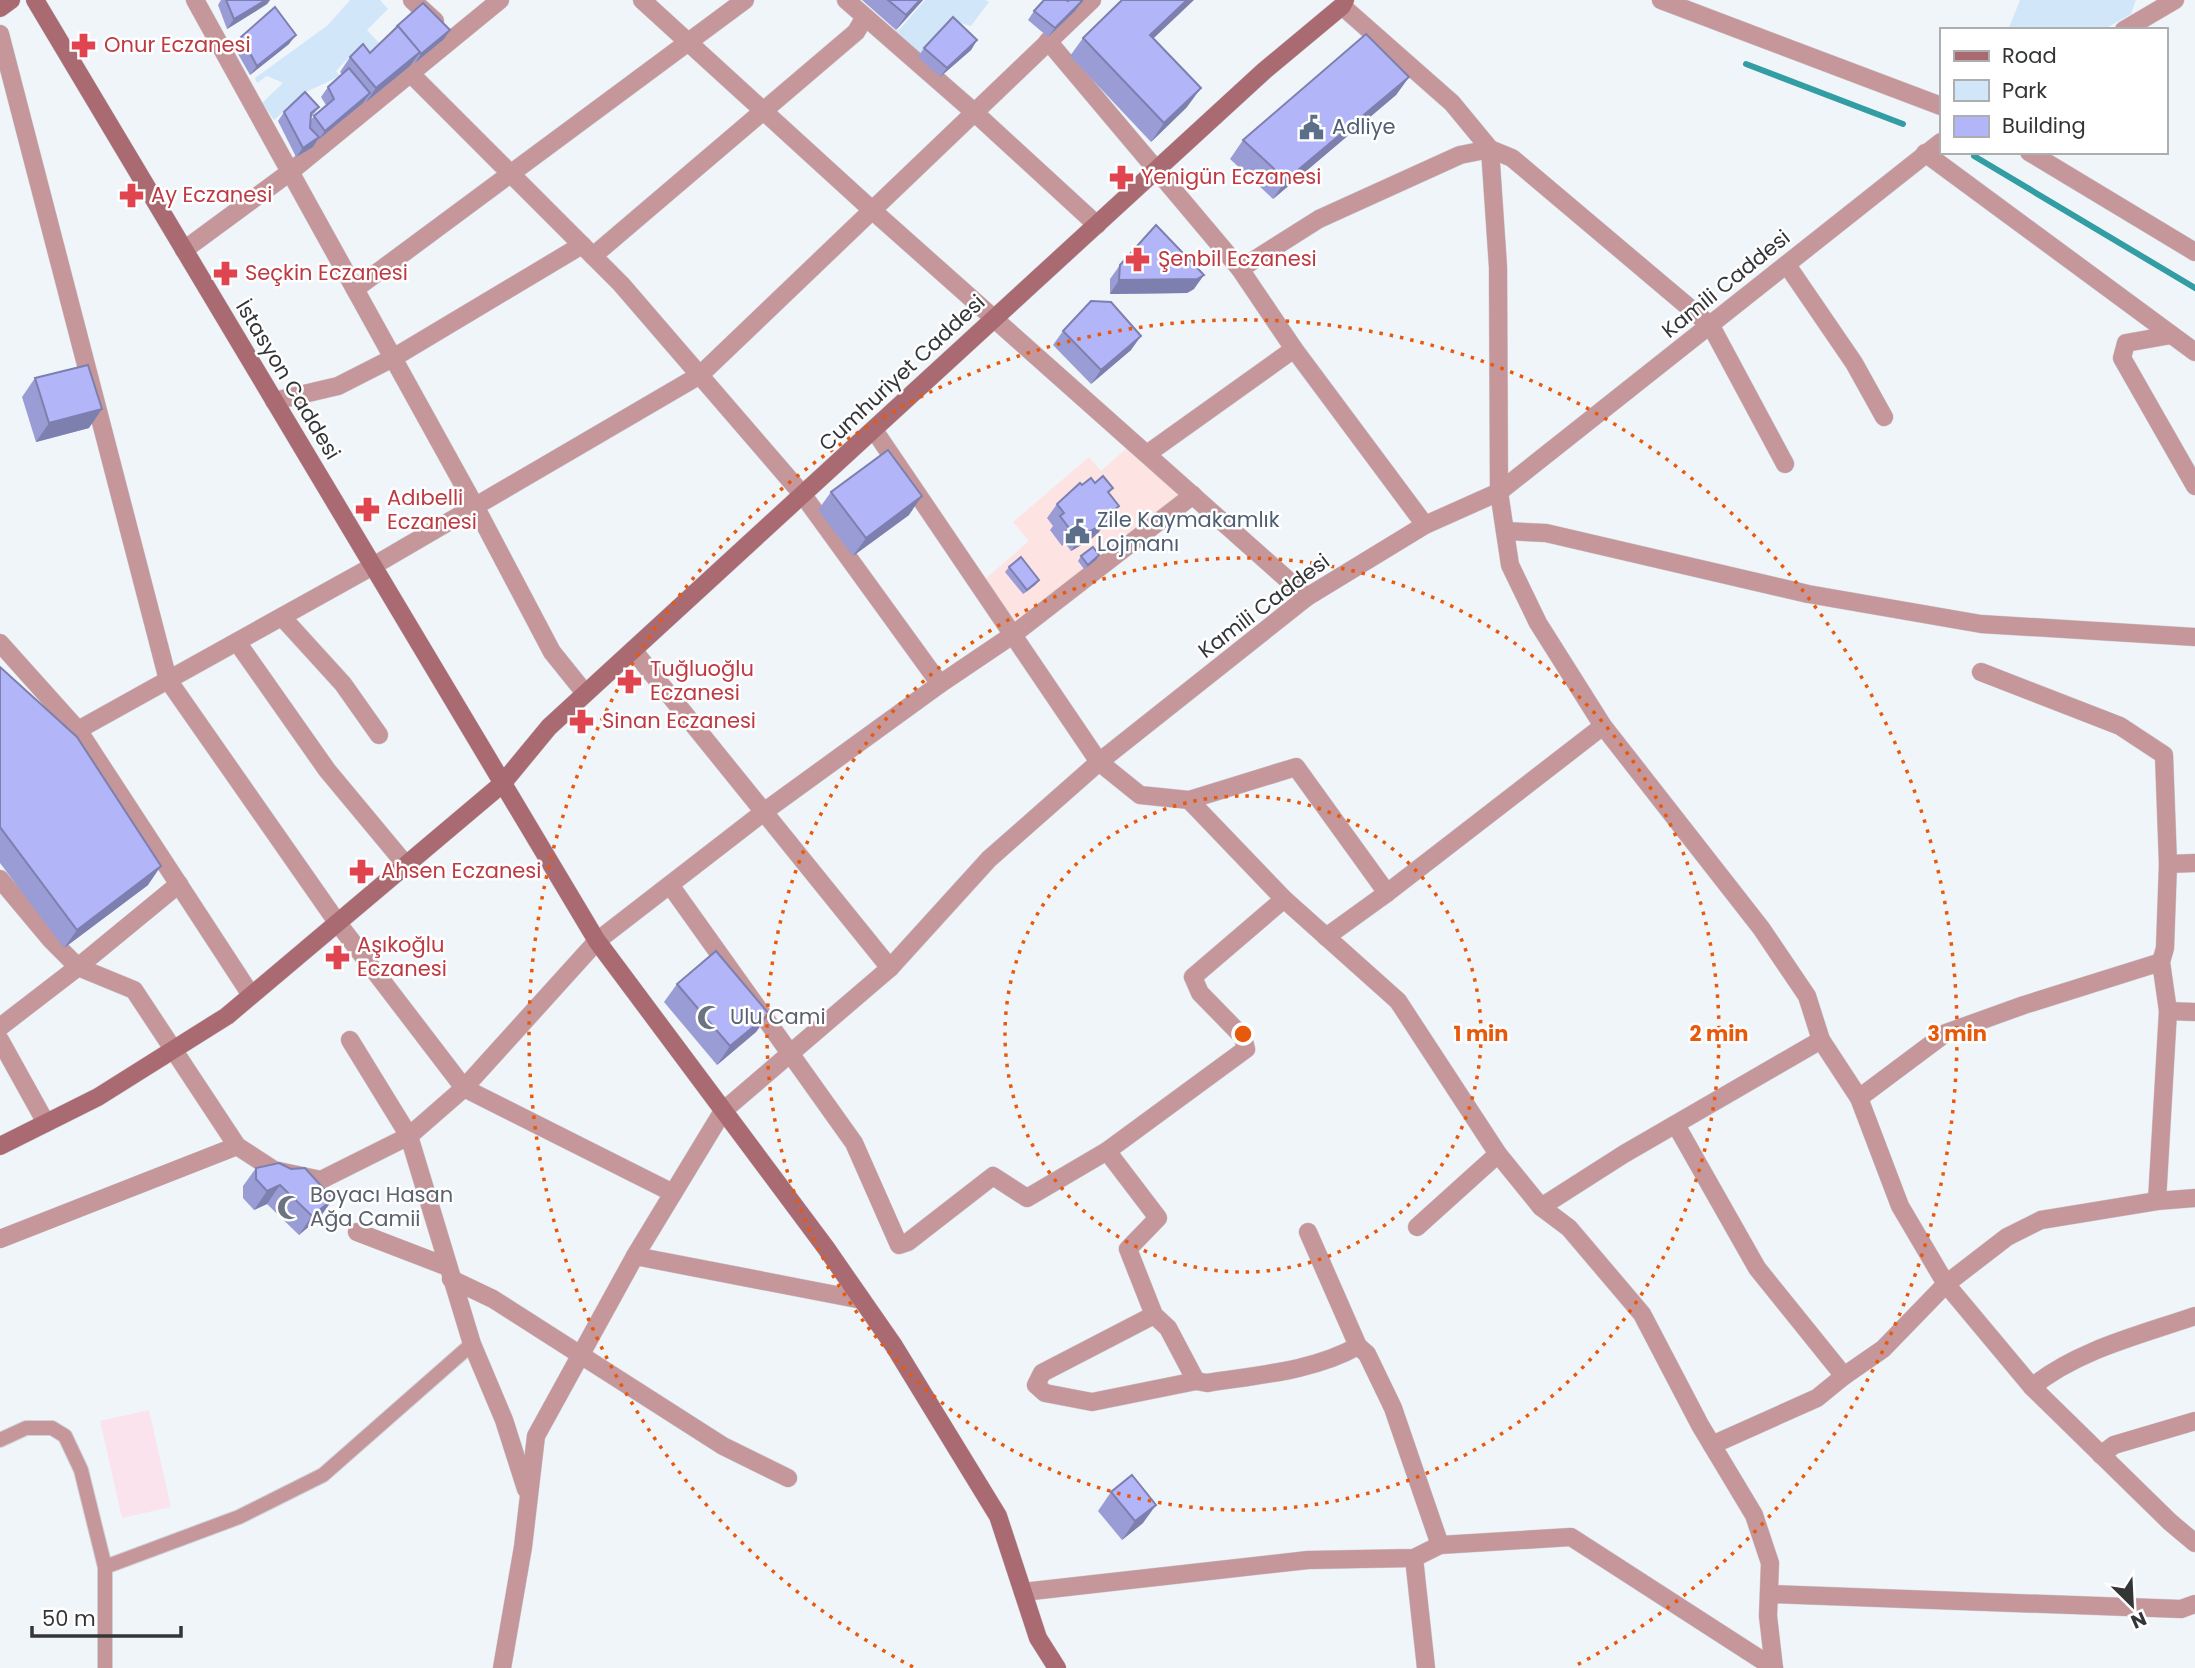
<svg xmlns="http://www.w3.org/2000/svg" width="2195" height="1668" viewBox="0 0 2195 1668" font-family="Poppins,sans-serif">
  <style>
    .commercial { fill: #fee3e3 }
    .education { fill: #fbe3ee }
    .green { fill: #d1e7f9 }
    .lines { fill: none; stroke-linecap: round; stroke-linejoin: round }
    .stream { stroke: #329ea3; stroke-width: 6 }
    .pedestrian-casing { stroke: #ced2d7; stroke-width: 16 }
    .minor-casing { stroke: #ced2d7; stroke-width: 19 }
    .tertiary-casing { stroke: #ced2d7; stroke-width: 19 }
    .secondary-casing { stroke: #ced2d7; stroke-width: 19 }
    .pedestrian { stroke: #c5979b; stroke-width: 14 }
    .minor { stroke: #c5979b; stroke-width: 18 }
    .tertiary { stroke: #c5979b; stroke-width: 18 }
    .secondary { stroke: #aa6a71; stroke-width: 18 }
    .wall { fill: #9a9cd6 }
    .shaded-wall { fill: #7d7fae }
    .building { fill: #b3b5f9; stroke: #7d7fae; stroke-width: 2 }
    .ring { fill: none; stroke: #e8590c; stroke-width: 3.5; stroke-dasharray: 3.5 7 }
    .labels { text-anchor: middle; stroke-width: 5; stroke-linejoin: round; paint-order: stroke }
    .health-label { font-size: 21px; fill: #be3a42; stroke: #fff; text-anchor: start }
    .service-label { font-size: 21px; fill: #4e5e75; stroke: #fff; text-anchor: start }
    .street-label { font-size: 21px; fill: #333537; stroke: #fff }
    .worship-label { font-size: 21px; fill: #5b616d; stroke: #fff; text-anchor: start }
    .centre { fill: #e8590c; stroke: #fff; stroke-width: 3.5 }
    .ring-label { font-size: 21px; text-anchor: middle; font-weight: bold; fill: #e8590c; stroke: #fff; stroke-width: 5; stroke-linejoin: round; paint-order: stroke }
  </style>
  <rect width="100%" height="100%" fill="#f0f5fa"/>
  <path class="commercial" d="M 1128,447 L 1182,493 L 1015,626 L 984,580 L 1029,541 L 1013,522 L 1089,457 L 1101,471 Z"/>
  <path class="education" d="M 149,1410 L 171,1507 L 122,1518 L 100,1421 Z"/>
  <g class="green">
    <path d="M 350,0 L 380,0 L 388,9 L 367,30 L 379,43 L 360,61 L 351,55 L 336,71 L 340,76 L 304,93 L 274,120 L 262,103 L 283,83 L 267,76 L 257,83 L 255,78 L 328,25 Z"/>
    <path d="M 925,0 L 986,0 L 989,2 L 971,26 L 949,20 L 918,57 L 890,34 L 900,29 Z"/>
    <path d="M 2020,0 L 2136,0 L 2131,14 L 2103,30 L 2008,30 Z"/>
  </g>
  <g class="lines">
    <g class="stream">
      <path d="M 1746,64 L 1903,124"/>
      <path d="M 1974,156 L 2195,288"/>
    </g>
    <defs>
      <g id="pedestrian">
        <path d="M 0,1440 L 26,1428 L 52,1428 L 65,1436 L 81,1470 L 105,1567 L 105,1668"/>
        <path d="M 105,1567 L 239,1517 L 323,1475 L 472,1344"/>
      </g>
      <g id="minor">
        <path d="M 195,0 L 475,506 L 552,652 L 585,693"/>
        <path d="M 412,0 L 435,21"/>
        <path d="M 642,0 L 872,210 L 1307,597"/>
        <path d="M 846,0 L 974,112 L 1097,225"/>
        <path d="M 1661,0 L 1941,106"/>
        <path d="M 1342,6 L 1452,103 L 1490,149 L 1512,158 L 1711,326 L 1785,464"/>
        <path d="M 0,34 L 168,680 L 337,922 L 464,1088 L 673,1193"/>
        <path d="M 1048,41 L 1240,269 L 1294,349 L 1425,525"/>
        <path d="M 410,73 L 621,284 L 803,495 L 940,684"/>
        <path d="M 1490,149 L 1498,267 L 1499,492 L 1510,565 L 1538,623 L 1603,726 L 1761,928 L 1807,996 L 1821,1040 L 1859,1098 L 1900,1206 L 1946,1284 L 2032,1387 L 2170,1522 L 2195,1543"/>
        <path d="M 2029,152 L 2195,252"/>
        <path d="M 184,250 L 290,172 L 500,0"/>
        <path d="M 593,256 L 856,32 L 865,17"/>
        <path d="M 1787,265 L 1854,363 L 1884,417"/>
        <path d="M 1240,269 L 1319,219 L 1460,155 L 1490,149"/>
        <path d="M 355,289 L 745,0"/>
        <path d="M 2171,335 L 2126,343 L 2122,358 L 2195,486"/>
        <path d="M 274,401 L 338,386 L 393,358 L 582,245"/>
        <path d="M 874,430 L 1099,762 L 1140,795 L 1189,800 L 1284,899 L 1398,1001 L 1498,1154 L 1541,1207 L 1569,1228 L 1642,1314 L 1700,1425 L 1754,1515 L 1770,1563 L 1768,1616 L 1774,1668"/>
        <path d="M 1147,454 L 1294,349"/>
        <path d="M 1505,531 L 1546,533 L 1808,594 L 1981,624 L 2195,637"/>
        <path d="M 282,617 L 343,684 L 379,735"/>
        <path d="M 237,642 L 327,770 L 406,865"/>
        <path d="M 0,643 L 78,730 L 251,995"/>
        <path d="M 633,650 L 890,968"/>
        <path d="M 1981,672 L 2120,726 L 2164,755 L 2168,864 L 2165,948 L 2161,962 L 2168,1011 L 2157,1201"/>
        <path d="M 78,730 L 373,566 L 700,375 L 1092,0"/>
        <path d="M 1189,800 L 1296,767 L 1387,893"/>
        <path d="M 2168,864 L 2195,863"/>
        <path d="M 0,879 L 51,940 L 78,967 L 134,990 L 237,1146 L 274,1170 L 321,1180 L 409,1136 L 464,1088 L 597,941 L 765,811 L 940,684 L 1014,634 L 1193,495"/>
        <path d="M 670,885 L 854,1143 L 899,1245 L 908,1242 L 993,1176 L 1027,1198 L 1107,1151 L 1246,1049 L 1243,1037 L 1200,993 L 1193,977 L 1284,899"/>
        <path d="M 1326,937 L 1387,893 L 1603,726"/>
        <path d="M 2168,1011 L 2195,1012"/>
        <path d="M 0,1027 L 78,967 L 179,884"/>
        <path d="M 0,1040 L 46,1123"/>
        <path d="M 350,1040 L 409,1136 L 472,1344 L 504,1420 L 526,1489"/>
        <path d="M 1859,1098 L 1946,1033 L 2024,1005 L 2161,962"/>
        <path d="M 1676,1125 L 1757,1268 L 1844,1376"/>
        <path d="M 1107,1151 L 1158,1218 L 1128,1249 L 1154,1315 L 1168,1328 L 1196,1381"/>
        <path d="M 1541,1207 L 1624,1154 L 1821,1040"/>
        <path d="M 1417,1227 L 1498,1154"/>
        <path d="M 357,1232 L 448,1267"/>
        <path d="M 1308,1232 L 1358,1346 L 1367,1354 L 1393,1408 L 1440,1545"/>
        <path d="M 0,1239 L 237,1146"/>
        <path d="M 635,1256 L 862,1300"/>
        <path d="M 451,1279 L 493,1299 L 723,1446 L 788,1478"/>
        <path d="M 1154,1315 L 1042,1373 L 1036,1385 L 1045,1393 L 1092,1402 L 1196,1381 L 1207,1383 C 1257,1375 1314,1371 1358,1346"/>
        <path d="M 2032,1387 C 2077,1350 2140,1335 2195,1316"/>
        <path d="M 1712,1445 L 1817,1398 L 1844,1376 L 1883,1349 L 1946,1284 L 2007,1237 L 2041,1220 L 2157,1201 L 2195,1198"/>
        <path d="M 2101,1455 L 2114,1445 L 2195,1421"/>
        <path d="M 1414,1558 L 1426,1668"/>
        <path d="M 1023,1592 L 1308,1560 L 1414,1558 L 1440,1545 L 1571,1537 L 1774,1668"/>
        <path d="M 1769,1594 L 2181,1609 L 2195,1604"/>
        <path d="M 502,1668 L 523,1547 L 536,1436 L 635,1256 L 723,1111"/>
      </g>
      <g id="tertiary">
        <path d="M 2124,30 L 2175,0"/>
        <path d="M 1925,153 L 2195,352"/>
        <path d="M 723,1111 L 890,968 L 989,859 L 1099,762 L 1307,597 L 1425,525 L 1499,492 L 1941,142"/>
      </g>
      <g id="secondary">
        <path d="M 35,0 L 597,941 L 826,1248 L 894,1346 L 998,1516 L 1038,1638 L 1057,1668"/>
        <path d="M 0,8 L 11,0"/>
        <path d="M 0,1146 L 98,1097 L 227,1016 L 502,784 L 549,727 L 1264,71 L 1342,6 L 1345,0"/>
      </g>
    </defs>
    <use href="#pedestrian" class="pedestrian-casing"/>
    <use href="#minor" class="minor-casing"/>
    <use href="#tertiary" class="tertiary-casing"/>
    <use href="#secondary" class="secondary-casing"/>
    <use href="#pedestrian" class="pedestrian"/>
    <use href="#minor" class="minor"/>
    <use href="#tertiary" class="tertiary"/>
    <use href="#secondary" class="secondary"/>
  </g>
  <g class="wall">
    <path d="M 221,0 L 270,0 L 267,4 L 227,29 L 218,5 Z"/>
    <path d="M 862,0 L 923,0 L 896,30 Z"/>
    <path d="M 1068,1 L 1082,1 L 1075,11 L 1048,37 L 1028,20 L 1034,11 Z"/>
    <path d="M 241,37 L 289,44 L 250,75 L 234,47 Z"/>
    <path d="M 1083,38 L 1153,39 L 1187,107 L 1151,142 L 1070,56 Z"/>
    <path d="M 444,39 L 415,63 L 413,61 L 410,66 L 366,102 L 365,100 L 363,103 L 318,140 L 318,139 L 313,147 L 296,157 L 278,121 L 284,112 L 319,107 L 311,118 L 310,121 L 314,116 L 326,105 L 321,97 L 328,87 L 342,74 L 340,72 L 350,57 Z"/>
    <path d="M 977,40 L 971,50 L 940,77 L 918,57 L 924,48 Z"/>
    <path d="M 1409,77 L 1396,95 L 1273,199 L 1230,159 L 1243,140 Z"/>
    <path d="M 1120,265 L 1194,289 L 1187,293 L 1110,294 L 1110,279 Z"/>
    <path d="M 1063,331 L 1131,350 L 1091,384 L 1053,345 Z"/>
    <path d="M 35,378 L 89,428 L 36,442 L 22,397 Z"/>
    <path d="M 1095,483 L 1113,488 L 1109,493 L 1119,506 L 1098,533 L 1090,540 L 1071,551 L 1065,543 L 1062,546 L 1050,530 L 1053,526 L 1047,518 L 1057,504 L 1082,485 Z"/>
    <path d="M 831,492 L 909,515 L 853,556 L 818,510 Z"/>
    <path d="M 1099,555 L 1096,560 L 1084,569 L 1078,561 L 1081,556 Z"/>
    <path d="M 1009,567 L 1039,580 L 1035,585 L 1023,594 L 1005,572 Z"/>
    <path d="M 0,667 L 148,885 L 64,948 L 0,863 Z"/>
    <path d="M 677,984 L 769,1014 L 756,1032 L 717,1065 L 664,1002 Z"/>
    <path d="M 256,1168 L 333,1199 L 320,1217 L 299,1235 L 267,1204 L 254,1210 L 243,1198 L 243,1186 Z"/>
    <path d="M 1111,1492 L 1143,1523 L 1122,1540 L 1098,1511 Z"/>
  </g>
  <g class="shaded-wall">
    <path d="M 266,0 L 270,0 L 267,4 L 227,29 L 234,19 Z"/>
    <path d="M 920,0 L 923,0 L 896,30 L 906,15 Z"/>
    <path d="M 1187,0 L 1194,0 L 1137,54 L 1150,35 Z"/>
    <path d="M 1082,1 L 1075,11 L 1048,37 L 1055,28 Z"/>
    <path d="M 450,30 L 444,39 L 415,63 L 421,54 Z"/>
    <path d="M 296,35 L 289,44 L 250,75 L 257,66 Z"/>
    <path d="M 977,40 L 971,50 L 940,77 L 947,68 Z"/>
    <path d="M 420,52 L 410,66 L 366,102 L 376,88 Z"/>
    <path d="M 1409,77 L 1396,95 L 1273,199 L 1286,180 Z"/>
    <path d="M 1201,88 L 1187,107 L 1151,142 L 1164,123 Z"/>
    <path d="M 370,93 L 363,103 L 318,140 L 325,131 Z"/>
    <path d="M 319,137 L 313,147 L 296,157 L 303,148 Z"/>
    <path d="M 1204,275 L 1194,289 L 1187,293 L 1110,294 L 1119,280 Z"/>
    <path d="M 1141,336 L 1131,350 L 1091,384 L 1101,370 Z"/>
    <path d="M 102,409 L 89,428 L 36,442 L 49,423 Z"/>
    <path d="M 922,496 L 909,515 L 853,556 L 866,538 Z"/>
    <path d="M 1119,506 L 1098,533 L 1090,540 L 1071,551 L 1081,536 Z"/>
    <path d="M 1099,555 L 1096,560 L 1084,569 L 1088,565 Z"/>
    <path d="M 1039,580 L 1035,585 L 1023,594 L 1027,590 Z"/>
    <path d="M 161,866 L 148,885 L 64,948 L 77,930 Z"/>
    <path d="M 769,1014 L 756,1032 L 717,1065 L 730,1046 Z"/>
    <path d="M 280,1185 L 267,1204 L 254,1210 L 267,1191 Z"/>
    <path d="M 333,1199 L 320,1217 L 299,1235 L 312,1216 Z"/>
    <path d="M 1156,1505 L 1143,1523 L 1122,1540 L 1135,1521 Z"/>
  </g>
  <g class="building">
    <path d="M 226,0 L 266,0 L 234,19 Z"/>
    <path d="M 888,0 L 920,0 L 906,15 Z"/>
    <path d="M 1044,0 L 1066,0 L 1068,1 L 1069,0 L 1080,0 L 1082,1 L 1055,28 L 1034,11 Z"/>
    <path d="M 1122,0 L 1187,0 L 1150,35 L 1201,88 L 1164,123 L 1083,38 Z"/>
    <path d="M 423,3 L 450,30 L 421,54 L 397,26 Z"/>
    <path d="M 275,7 L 296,35 L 257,66 L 241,37 Z"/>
    <path d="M 953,17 L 977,40 L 947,68 L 924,48 Z"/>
    <path d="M 398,26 L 420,52 L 376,88 L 350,57 L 363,44 L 370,53 Z"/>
    <path d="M 1366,34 L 1409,77 L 1286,180 L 1243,140 Z"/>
    <path d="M 349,68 L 370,93 L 325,131 L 314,116 L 334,99 L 328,87 Z"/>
    <path d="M 305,92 L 319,107 L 311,113 L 310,128 L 319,137 L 303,148 L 284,112 Z"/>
    <path d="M 1156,225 L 1204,275 L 1197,279 L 1119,280 L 1120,265 Z"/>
    <path d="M 1091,301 L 1111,302 L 1141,336 L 1101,370 L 1063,331 Z"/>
    <path d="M 88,365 L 102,409 L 49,423 L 35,378 Z"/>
    <path d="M 888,450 L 922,496 L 866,538 L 831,492 Z"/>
    <path d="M 1103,476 L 1113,488 L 1108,492 L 1119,506 L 1106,517 L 1108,519 L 1100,526 L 1081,536 L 1075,529 L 1072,532 L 1060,516 L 1064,513 L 1057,504 L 1080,483 L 1082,485 L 1091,478 L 1095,483 Z"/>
    <path d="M 1093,547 L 1099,555 L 1088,565 L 1081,556 Z"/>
    <path d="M 1021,557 L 1039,580 L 1027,590 L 1009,567 Z"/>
    <path d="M 0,667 L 77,737 L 161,866 L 77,930 L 0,827 Z"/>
    <path d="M 716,951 L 769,1014 L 730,1046 L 677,984 Z"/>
    <path d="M 279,1163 L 291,1169 L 305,1168 L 333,1199 L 312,1216 L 280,1185 L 267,1191 L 256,1179 L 256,1168 Z"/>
    <path d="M 1132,1475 L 1156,1505 L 1135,1521 L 1111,1492 Z"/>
  </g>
  <g class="ring">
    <circle cx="1243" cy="1034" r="238"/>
    <circle cx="1243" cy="1034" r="476"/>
    <path d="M913 1667A714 714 0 1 1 1573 1667"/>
  </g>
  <defs>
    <symbol id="pharmacy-bare" viewBox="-9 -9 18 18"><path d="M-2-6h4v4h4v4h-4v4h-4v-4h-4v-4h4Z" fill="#e0444e" stroke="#fff" stroke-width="2.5" paint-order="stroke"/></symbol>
    <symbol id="civic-bare" viewBox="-9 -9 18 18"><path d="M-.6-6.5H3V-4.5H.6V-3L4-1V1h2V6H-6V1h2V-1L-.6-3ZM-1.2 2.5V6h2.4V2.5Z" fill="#5c6f8a" stroke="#fff" stroke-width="2.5" paint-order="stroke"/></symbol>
    <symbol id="mosque-bare" viewBox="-9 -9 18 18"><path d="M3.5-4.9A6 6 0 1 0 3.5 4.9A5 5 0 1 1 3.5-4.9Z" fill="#6b7280" stroke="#fff" stroke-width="2.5" paint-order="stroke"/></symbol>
  </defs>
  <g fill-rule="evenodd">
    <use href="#pharmacy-bare" x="66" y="28" width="35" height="35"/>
    <use href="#civic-bare" x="1294" y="110" width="35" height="35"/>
    <use href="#pharmacy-bare" x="1104" y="160" width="35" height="35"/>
    <use href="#pharmacy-bare" x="114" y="178" width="35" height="35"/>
    <use href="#pharmacy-bare" x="1120" y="242" width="35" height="35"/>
    <use href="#pharmacy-bare" x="208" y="256" width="35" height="35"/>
    <use href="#pharmacy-bare" x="350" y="492" width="35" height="35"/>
    <use href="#civic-bare" x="1060" y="514" width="35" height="35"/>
    <use href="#pharmacy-bare" x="612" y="664" width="35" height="35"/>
    <use href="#pharmacy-bare" x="564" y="704" width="35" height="35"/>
    <use href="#pharmacy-bare" x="344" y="854" width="35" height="35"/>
    <use href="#pharmacy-bare" x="320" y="940" width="35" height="35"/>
    <use href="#mosque-bare" x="692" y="1000" width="35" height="35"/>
    <use href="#mosque-bare" x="272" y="1190" width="35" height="35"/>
  </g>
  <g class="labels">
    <g class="health-label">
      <text x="104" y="52">Onur Eczanesi</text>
      <text x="1141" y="184">Yenigün Eczanesi</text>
      <text x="151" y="202">Ay Eczanesi</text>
      <text x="1158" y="266">Şenbil Eczanesi</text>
      <text x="245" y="280">Seçkin Eczanesi</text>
      <text x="387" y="505">Adıbelli<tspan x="387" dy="24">Eczanesi</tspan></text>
      <text x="650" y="676">Tuğluoğlu<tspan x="650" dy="24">Eczanesi</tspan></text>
      <text x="602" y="728">Sinan Eczanesi</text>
      <text x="381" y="878">Ahsen Eczanesi</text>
      <text x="357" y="952">Aşıkoğlu<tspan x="357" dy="24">Eczanesi</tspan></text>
    </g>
    <g class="service-label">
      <text x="1332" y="134">Adliye</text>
      <text x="1097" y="527">Zile Kaymakamlık<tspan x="1097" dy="24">Lojmanı</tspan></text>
    </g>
    <g class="street-label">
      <text transform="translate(1726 284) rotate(-39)" y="7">Kamili Caddesi</text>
      <text transform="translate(902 373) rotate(-43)" y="7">Cumhuriyet Caddesi</text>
      <text transform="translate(288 380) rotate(59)" y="7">İstasyon Caddesi</text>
      <text transform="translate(1264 606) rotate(-37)" y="7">Kamili Caddesi</text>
    </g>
    <g class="worship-label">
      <text x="730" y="1024">Ulu Cami</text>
      <text x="310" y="1202">Boyacı Hasan<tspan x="310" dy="24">Ağa Camii</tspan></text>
    </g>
  </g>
  <circle cx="1243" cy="1034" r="10" class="centre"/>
  <g class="ring-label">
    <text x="1481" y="1041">1 min</text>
    <text x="1719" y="1041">2 min</text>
    <text x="1957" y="1041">3 min</text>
  </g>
  <rect x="1940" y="28" width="228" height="126" fill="#ffffff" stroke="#adaeaf" stroke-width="2"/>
  <rect x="1954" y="51" width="35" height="10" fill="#aa6a71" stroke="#adaeaf" stroke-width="2"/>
  <text x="2002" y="63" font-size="21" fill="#333537">Road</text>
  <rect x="1954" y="80" width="35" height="21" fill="#d1e7f9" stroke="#adaeaf" stroke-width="2"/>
  <text x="2002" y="98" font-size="21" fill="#333537">Park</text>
  <rect x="1954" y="116" width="35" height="21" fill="#b3b5f9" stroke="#adaeaf" stroke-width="2"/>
  <text x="2002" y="133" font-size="21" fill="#333537">Building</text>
  <g transform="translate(2132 1605) rotate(156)" stroke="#ffffff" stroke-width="5" paint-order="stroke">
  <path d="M0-5L12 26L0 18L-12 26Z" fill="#333537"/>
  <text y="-10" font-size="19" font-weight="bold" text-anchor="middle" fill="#333537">N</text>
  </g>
  <path d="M32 1626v10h149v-10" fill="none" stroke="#333537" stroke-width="3.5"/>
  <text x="42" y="1626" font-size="21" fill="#333537" stroke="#ffffff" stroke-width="5" paint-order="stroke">50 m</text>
</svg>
